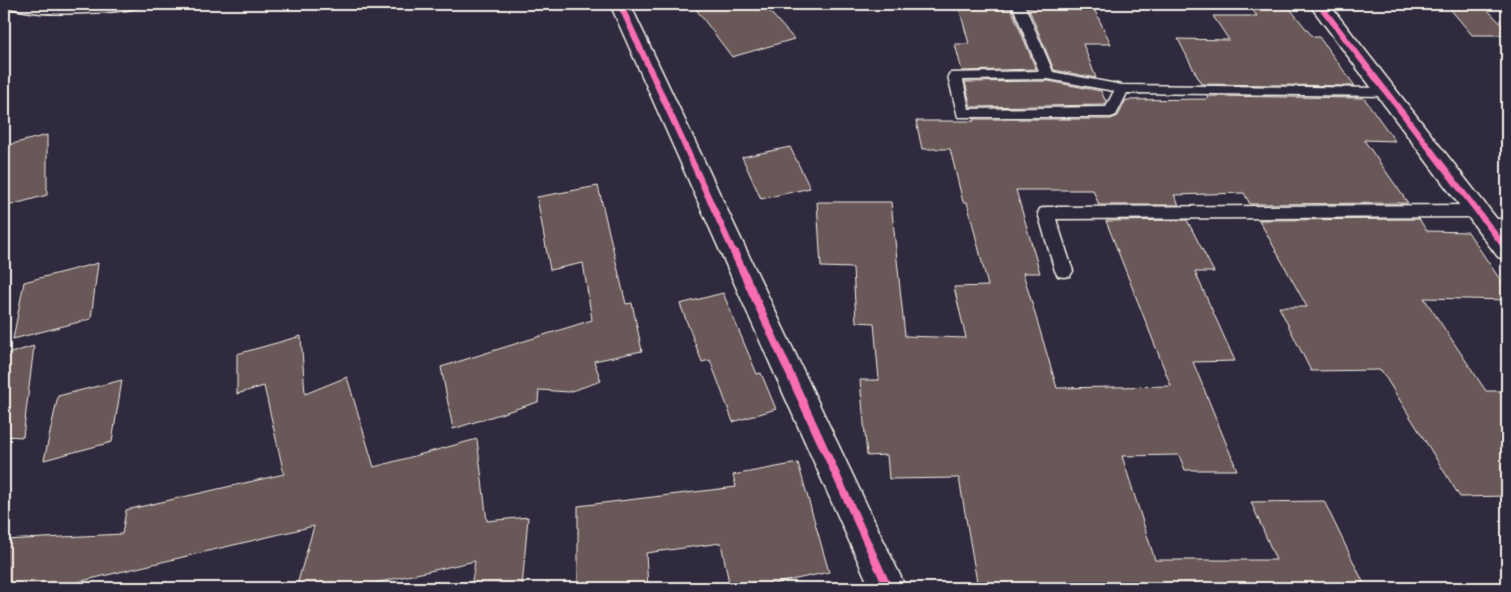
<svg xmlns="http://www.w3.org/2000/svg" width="1511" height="592" viewBox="0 0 1511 592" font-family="Sriracha,sans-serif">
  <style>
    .building { fill: #6a5958; stroke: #f4f1e8 }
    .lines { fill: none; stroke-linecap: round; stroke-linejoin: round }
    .lane-casing { stroke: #f4f1e8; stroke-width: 3 }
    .street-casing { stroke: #f4f1e8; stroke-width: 3 }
    .lane { fill: #2f2a3d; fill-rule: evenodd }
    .street { fill: #2f2a3d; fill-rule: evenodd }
    .cycleway-far1-casing { stroke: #2f2a3d; stroke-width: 9 }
    .cycleway-casing { stroke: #2f2a3d; stroke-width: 11 }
    .cycleway-far1 { stroke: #f96db3; stroke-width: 6 }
    .cycleway { stroke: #f96db3; stroke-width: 8 }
  </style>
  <rect width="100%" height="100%" fill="#2f2a3d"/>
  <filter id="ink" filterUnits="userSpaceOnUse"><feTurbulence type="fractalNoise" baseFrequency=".02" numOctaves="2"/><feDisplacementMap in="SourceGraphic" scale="10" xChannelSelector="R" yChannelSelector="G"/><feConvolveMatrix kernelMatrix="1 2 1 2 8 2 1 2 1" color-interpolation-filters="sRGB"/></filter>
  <g filter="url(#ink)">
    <g class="building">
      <path d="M 692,4 L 763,4 L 794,39 L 732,57 Z"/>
      <path d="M 958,4 L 997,4 L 998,8 L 1011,8 L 1036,69 L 962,71 L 955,44 L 969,44 Z"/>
      <path d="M 1248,4 L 1286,4 L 1313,37 L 1319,37 L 1355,86 L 1201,84 L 1178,39 L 1229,40 L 1213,16 L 1257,16 Z"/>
      <path d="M 1446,4 L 1482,4 L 1507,30 L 1507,35 L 1472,35 Z"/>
      <path d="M 1028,7 L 1093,7 L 1111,44 L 1083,44 L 1096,78 L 1054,70 Z"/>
      <path d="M 1048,81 L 1101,91 L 1105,100 L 1107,100 L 1105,105 L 971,107 L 965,82 Z"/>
      <path d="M 1207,96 L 1364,98 L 1395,141 L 1364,140 L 1408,203 L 1250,204 L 1244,193 L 1174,195 L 1179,205 L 1099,205 L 1093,190 L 1016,190 L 1040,273 L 1023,273 L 1057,388 L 1171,386 L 1106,221 L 1187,220 L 1214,272 L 1195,272 L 1235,361 L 1193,362 L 1237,470 L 1185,470 L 1179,455 L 1122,456 L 1155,560 L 1276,560 L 1251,502 L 1324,501 L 1366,588 L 978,588 L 959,478 L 889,479 L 887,455 L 867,456 L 860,380 L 879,380 L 874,323 L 856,322 L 853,268 L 821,267 L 817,202 L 891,202 L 905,336 L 966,338 L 954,287 L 988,286 L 967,202 L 963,202 L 950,149 L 922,149 L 916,121 L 974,121 L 973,119 L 1111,119 L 1118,116 L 1126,100 L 1208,99 Z"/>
      <path d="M 47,135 L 47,195 L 4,207 L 4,146 Z"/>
      <path d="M 790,147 L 810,188 L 761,199 L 742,157 Z"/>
      <path d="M 598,186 L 626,304 L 632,303 L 642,351 L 594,361 L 601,381 L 569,392 L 539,390 L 538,402 L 453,429 L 441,367 L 592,320 L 583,263 L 550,270 L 537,197 Z"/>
      <path d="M 1419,219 L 1427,231 L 1468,232 L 1507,290 L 1507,300 L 1424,298 L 1486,391 L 1507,391 L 1507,496 L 1460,497 L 1381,370 L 1311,371 L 1279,307 L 1307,307 L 1259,220 Z"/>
      <path d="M 98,263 L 91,319 L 13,339 L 24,282 Z"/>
      <path d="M 723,293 L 757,374 L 761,373 L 776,409 L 733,422 L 710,360 L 702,362 L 680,304 Z"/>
      <path d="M 301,336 L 305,394 L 347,377 L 374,467 L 477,439 L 487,521 L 528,517 L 522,588 L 471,588 L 475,561 L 362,586 L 362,588 L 296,588 L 314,526 L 65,585 L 63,588 L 4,588 L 4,540 L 122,534 L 126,510 L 284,474 L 264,386 L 237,394 L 237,354 Z"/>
      <path d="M 34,346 L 23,437 L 4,436 L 4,355 Z"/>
      <path d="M 122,380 L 112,442 L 44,460 L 58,396 Z"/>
      <path d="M 798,463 L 829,572 L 754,588 L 730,588 L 721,543 L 646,553 L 648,588 L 578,588 L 578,506 L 736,487 L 733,475 Z"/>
    </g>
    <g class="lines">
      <defs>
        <g id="lane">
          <path d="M 5,4 L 58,6 L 145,4 C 136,14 58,14 41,13 C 30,12 18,10 7,7 Z"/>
          <path d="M 1012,4 L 1024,4 L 1053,72 L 1122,85 L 1387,88 L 1392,89 L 1394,92 L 1392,95 L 1387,96 L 1127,93 L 1116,115 L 1111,117 L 958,117 L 948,76 L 950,73 L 1039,71 ZM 1048,79 L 1114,91 L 1106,107 L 969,109 L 963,80 Z"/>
          <path d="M 1478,205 L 1484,207 L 1486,211 L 1484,215 L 1478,217 L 1056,219 L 1073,271 L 1070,276 L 1064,277 L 1058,276 L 1055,271 L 1038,213 L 1040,209 L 1046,207 Z"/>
          <path d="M 1488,219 L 1507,219 L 1507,231 L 1482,229 L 1480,225 L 1482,221 Z"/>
        </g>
        <g id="street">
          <path d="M 610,4 L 630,4 L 906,588 L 870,588 Z"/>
          <path d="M 1309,4 L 1329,4 L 1507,232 L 1507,260 L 1498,257 Z"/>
        </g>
      </defs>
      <use href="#lane" class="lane-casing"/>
      <use href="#street" class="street-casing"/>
      <use href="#lane" class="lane"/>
      <use href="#street" class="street"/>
      <defs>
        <g id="cycleway-far1">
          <path d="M 620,4 L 734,253"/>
          <path d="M 1319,4 L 1507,250"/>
        </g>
        <path id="cycleway" d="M 734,252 L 888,588"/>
      </defs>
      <use href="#cycleway-far1" class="cycleway-far1-casing"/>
      <use href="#cycleway" class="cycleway-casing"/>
      <use href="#cycleway-far1" class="cycleway-far1"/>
      <use href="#cycleway" class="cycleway"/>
    </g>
  </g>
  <rect width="1511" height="592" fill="none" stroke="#2f2a3d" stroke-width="20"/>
  <rect x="10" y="10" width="1491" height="572" fill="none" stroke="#f4f1e8" stroke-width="2" filter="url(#ink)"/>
</svg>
